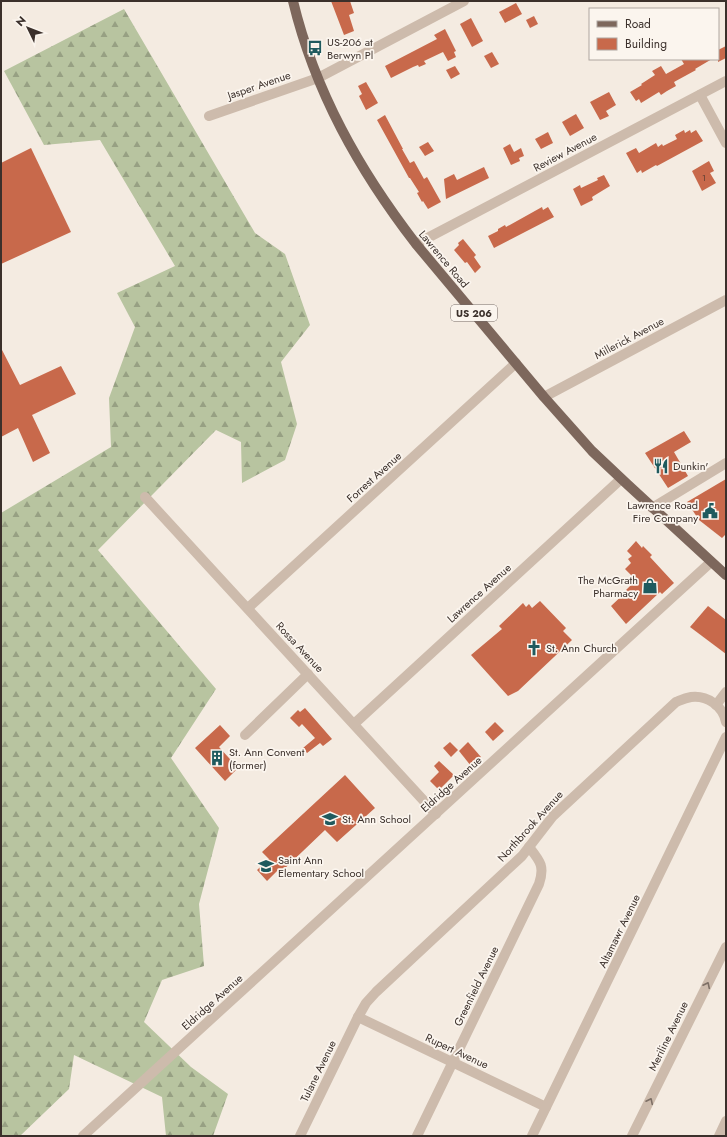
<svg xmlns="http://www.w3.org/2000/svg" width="727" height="1137" viewBox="0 0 727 1137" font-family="Jost,sans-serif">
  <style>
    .forest { fill: url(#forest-firs) }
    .building { fill: #c8694b }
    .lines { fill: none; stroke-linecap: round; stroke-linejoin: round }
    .minor { stroke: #cdbbac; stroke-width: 10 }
    .major { stroke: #7d675c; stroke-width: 10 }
    .oneway { stroke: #7d6f65 }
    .labels { text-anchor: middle; stroke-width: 3.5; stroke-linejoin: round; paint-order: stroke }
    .number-label { font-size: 9px; fill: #5e3e33 }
    .shield { fill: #fbf5ee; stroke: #756b66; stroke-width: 1 }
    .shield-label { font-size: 10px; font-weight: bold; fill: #3b302b }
    .poi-label { font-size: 11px; fill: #3b302b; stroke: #fbf5ee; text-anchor: start }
    .street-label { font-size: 11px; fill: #3b302b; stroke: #fbf5ee }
  </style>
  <defs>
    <pattern id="forest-firs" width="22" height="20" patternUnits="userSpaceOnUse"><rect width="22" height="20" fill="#b8c4a0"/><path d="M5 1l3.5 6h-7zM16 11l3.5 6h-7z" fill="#97a083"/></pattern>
  </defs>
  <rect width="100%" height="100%" fill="#f4ebe1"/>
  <path class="forest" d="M 124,9 L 255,233 L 285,254 L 310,325 L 281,362 L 297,424 L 285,460 L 242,483 L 241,442 L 216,430 L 98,550 L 216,689 L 171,758 L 219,828 L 199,904 L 204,966 L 162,980 L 144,1022 L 191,1067 L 228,1094 L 213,1136 L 166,1136 L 162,1097 L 74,1055 L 69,1089 L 20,1136 L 1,1136 L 1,513 L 111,447 L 109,398 L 135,327 L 117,293 L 175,266 L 100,140 L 44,145 L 4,71 Z"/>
  <g class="building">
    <path d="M 331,1 L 350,1 L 354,13 L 349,15 L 354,31 L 344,35 Z"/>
    <path d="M 516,3 L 522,14 L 505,23 L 499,12 Z"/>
    <path d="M 534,16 L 538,24 L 530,28 L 526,20 Z"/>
    <path d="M 471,18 L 483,41 L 472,47 L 460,24 Z"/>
    <path d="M 445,29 L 456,51 L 454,52 L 456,57 L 448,61 L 443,52 L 424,61 L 426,64 L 419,67 L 418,65 L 413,67 L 391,78 L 385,66 L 437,39 L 434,35 Z"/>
    <path d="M 726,46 L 726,58 L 718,62 L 718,50 Z"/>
    <path d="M 492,52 L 499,64 L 491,68 L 484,56 Z"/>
    <path d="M 681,59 L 712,59 L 695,69 L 696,70 L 674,82 L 676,86 L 667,91 L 661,95 L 659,92 L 641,103 L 639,99 L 636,101 L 630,92 L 642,85 L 641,84 L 655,75 L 652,71 L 661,66 L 666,74 L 684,64 Z"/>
    <path d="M 455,66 L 460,74 L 451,79 L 446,70 Z"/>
    <path d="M 366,82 L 378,103 L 366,110 L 359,96 L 362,94 L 358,86 Z"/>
    <path d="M 609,92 L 616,105 L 606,111 L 609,116 L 600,120 L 590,102 Z"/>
    <path d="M 576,114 L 584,128 L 570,136 L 562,122 Z"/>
    <path d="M 385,115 L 403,149 L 402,149 L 410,163 L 414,161 L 424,179 L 427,177 L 441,202 L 428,209 L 423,201 L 422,202 L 417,193 L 419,192 L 410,178 L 409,178 L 377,120 Z"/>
    <path d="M 684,130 L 685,133 L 690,130 L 691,133 L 696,130 L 703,141 L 657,166 L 656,165 L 642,173 L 641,170 L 637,173 L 626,153 L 636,148 L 639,153 L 656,143 L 658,147 L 662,144 L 663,146 L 677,139 L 675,135 Z"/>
    <path d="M 548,132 L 553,143 L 541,149 L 535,139 Z"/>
    <path d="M 428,142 L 434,151 L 425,156 L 419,147 Z"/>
    <path d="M 510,144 L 514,152 L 521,148 L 524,156 L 519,158 L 520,161 L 511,165 L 503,148 Z"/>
    <path d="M 31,148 L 71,232 L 1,264 L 1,163 Z"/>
    <path d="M 709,161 L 714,171 L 710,173 L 716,183 L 702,191 L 692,171 Z"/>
    <path d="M 484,167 L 489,178 L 446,199 L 444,179 L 454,174 L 457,180 Z"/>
    <path d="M 604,175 L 610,186 L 592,197 L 593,200 L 581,206 L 573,189 L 580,185 L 581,188 L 598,180 L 597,178 Z"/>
    <path d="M 542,207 L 543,210 L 548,207 L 554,217 L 494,248 L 488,236 L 498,231 L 498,229 L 505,225 L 506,227 Z"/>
    <path d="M 463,239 L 476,255 L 474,257 L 481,267 L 475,273 L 467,262 L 465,263 L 454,250 L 459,245 L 458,243 Z"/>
    <path d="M 1,348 L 20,385 L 61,366 L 76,394 L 32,415 L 50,453 L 33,462 L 18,428 L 1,437 Z"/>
    <path d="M 684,431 L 691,442 L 674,452 L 688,476 L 668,488 L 645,453 Z"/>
    <path d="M 726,479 L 726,534 L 722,538 L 699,520 L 687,502 Z"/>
    <path d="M 636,541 L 642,548 L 643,546 L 652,555 L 650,557 L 674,583 L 662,594 L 660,592 L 626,624 L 611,606 L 627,591 L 626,590 L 636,580 L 625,569 L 631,563 L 628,559 L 632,556 L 627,551 Z"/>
    <path d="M 540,601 L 566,628 L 563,631 L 572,640 L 518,691 L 508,696 L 471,655 L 502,629 L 499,626 L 523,603 L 526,607 L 529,604 L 532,608 Z"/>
    <path d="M 708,606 L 726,620 L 726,654 L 690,627 Z"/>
    <path d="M 305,708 L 332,739 L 323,746 L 320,743 L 307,753 L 303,748 L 315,738 L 302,724 L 299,727 L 290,718 L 298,710 L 300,712 Z"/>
    <path d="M 495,722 L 504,731 L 493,741 L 485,732 Z"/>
    <path d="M 220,725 L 230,736 L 219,747 L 238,768 L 225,781 L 195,748 Z"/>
    <path d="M 450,742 L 458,750 L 451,757 L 443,748 Z"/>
    <path d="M 468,742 L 481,757 L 471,766 L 459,751 Z"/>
    <path d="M 439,761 L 454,775 L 439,790 L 430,781 L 439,772 L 434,766 Z"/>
    <path d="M 345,775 L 375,808 L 337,842 L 325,830 L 281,872 L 279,869 L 267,881 L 257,870 L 269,859 L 262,852 Z"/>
  </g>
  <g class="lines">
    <g class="minor">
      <path d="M 700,95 L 726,143"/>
      <path d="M 209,116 L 318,78 L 464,1"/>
      <path d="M 416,244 L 726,81"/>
      <path d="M 544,397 L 726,300"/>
      <path d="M 145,497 L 436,814"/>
      <path d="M 652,508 L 726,463"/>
      <path d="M 248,608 L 516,363"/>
      <path d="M 716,705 L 726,692"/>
      <path d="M 354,724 L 621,479"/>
      <path d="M 245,735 L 308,674"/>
      <path d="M 358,1017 L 546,1107"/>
      <path d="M 83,1136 L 711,562"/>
      <path d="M 300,1136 L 358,1017 L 366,1003 L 376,992 L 522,856 L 553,816 L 676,702 C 681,700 685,698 691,697 C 707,695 723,706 726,722"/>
      <path d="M 417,1136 L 539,884 C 545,866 540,861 529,847"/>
      <path d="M 532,1136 L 726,737"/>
      <path d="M 632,1136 L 726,947"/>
      <path d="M 719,1136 L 726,1121"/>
    </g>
    <path class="major" d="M 293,1 C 315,92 359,170 416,244 L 544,397 L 592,451 L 627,484 L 726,575"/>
  </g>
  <defs><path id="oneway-chevron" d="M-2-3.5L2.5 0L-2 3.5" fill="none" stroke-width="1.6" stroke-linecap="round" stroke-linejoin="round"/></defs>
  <g class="oneway">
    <use href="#oneway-chevron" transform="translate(707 985) rotate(-64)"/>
    <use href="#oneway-chevron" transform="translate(650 1101) rotate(-64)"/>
  </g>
  <defs>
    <symbol id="bus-bare" viewBox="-9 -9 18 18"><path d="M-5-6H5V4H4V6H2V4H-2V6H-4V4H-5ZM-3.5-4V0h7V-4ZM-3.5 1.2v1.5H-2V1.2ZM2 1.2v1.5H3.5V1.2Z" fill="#1f5a5e" stroke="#fbf5ee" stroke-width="2.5" paint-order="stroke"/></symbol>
    <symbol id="restaurant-bare" viewBox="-9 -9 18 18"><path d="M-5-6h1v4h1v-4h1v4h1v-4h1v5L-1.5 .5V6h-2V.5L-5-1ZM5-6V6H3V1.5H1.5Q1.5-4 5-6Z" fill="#1f5a5e" stroke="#fbf5ee" stroke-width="2.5" paint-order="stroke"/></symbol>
    <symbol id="civic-bare" viewBox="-9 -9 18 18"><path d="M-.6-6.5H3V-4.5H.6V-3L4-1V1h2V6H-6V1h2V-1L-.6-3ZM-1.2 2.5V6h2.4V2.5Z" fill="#1f5a5e" stroke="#fbf5ee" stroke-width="2.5" paint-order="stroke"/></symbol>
    <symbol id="shop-bare" viewBox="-9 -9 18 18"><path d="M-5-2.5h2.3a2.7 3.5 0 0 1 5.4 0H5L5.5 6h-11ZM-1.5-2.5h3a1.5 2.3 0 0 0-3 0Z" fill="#1f5a5e" stroke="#fbf5ee" stroke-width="2.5" paint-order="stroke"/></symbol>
    <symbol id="church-bare" viewBox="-9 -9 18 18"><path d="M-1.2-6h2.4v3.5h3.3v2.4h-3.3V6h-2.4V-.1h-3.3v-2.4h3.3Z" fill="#1f5a5e" stroke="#fbf5ee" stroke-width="2.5" paint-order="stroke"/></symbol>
    <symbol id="building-bare" viewBox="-9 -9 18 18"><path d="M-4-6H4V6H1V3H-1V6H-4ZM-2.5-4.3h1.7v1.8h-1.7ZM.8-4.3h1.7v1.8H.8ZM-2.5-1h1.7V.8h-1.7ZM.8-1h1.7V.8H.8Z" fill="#1f5a5e" stroke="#fbf5ee" stroke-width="2.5" paint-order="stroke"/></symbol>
    <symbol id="school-bare" viewBox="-9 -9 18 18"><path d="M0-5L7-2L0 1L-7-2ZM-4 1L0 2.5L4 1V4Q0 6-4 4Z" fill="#1f5a5e" stroke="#fbf5ee" stroke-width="2.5" paint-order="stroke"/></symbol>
  </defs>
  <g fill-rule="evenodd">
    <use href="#bus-bare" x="304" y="37" width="22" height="22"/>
    <use href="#restaurant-bare" x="650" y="455" width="22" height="22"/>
    <use href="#civic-bare" x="699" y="500" width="22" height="22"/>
    <use href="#shop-bare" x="639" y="575" width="22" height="22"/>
    <use href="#church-bare" x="523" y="637" width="22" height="22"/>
    <use href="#building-bare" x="206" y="747" width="22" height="22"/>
    <use href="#school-bare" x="319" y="808" width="22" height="22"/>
    <use href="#school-bare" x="255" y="855" width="22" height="22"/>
  </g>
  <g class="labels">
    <g class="number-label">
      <text x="704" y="181">1</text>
    </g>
    <rect class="shield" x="451" y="305" width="46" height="16" rx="3"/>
    <g class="shield-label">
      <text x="474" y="317">US 206</text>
    </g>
    <g class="poi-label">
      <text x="327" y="46">US-206 at<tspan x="327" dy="13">Berwyn Pl</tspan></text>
      <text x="673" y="470">Dunkin'</text>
      <text x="698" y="509" text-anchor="end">Lawrence Road<tspan x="698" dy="13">Fire Company</tspan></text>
      <text x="638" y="584" text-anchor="end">The McGrath<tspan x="638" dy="13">Pharmacy</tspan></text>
      <text x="546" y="652">St. Ann Church</text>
      <text x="229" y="756">St. Ann Convent<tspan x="229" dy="13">(former)</tspan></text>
      <text x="342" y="823">St. Ann School</text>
      <text x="278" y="864">Saint Ann<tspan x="278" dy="13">Elementary School</tspan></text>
    </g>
    <g class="street-label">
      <text transform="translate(259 85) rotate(-19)" y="4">Jasper Avenue</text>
      <text transform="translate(565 152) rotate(-28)" y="4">Review Avenue</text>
      <text transform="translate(444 259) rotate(50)" y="4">Lawrence Road</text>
      <text transform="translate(629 338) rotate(-28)" y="4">Millerick Avenue</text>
      <text transform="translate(374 477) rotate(-42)" y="4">Forrest Avenue</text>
      <text transform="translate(479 593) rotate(-42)" y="4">Lawrence Avenue</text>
      <text transform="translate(300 647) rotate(47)" y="4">Rossa Avenue</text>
      <text transform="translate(451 784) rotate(-42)" y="4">Eldridge Avenue</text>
      <text transform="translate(530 826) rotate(-48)" y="4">Northbrook Avenue</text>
      <text transform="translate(619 931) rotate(-64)" y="4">Altamawr Avenue</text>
      <text transform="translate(476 986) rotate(-64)" y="4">Greenfield Avenue</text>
      <text transform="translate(212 1002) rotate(-42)" y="4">Eldridge Avenue</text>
      <text transform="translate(668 1036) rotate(-64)" y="4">Meriline Avenue</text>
      <text transform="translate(457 1051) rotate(25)" y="4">Rupert Avenue</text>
      <text transform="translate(318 1071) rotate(-64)" y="4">Tulane Avenue</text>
    </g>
  </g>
  <rect width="727" height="1137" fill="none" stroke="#3b302b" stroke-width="4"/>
  <rect x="589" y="8" width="130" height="52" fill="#fbf5ee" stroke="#aea6a0"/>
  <rect x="597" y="21" width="20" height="6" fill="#7d675c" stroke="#aea6a0"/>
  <text x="625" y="28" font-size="12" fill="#3b302b">Road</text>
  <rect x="597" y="38" width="20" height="12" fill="#c8694b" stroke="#aea6a0"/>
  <text x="625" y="48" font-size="12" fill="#3b302b">Building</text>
  <g transform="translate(28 28) rotate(313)" stroke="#fbf5ee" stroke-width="3" paint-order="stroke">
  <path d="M0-3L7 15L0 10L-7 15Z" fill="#3b302b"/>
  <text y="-6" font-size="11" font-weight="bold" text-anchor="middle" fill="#3b302b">N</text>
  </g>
</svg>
